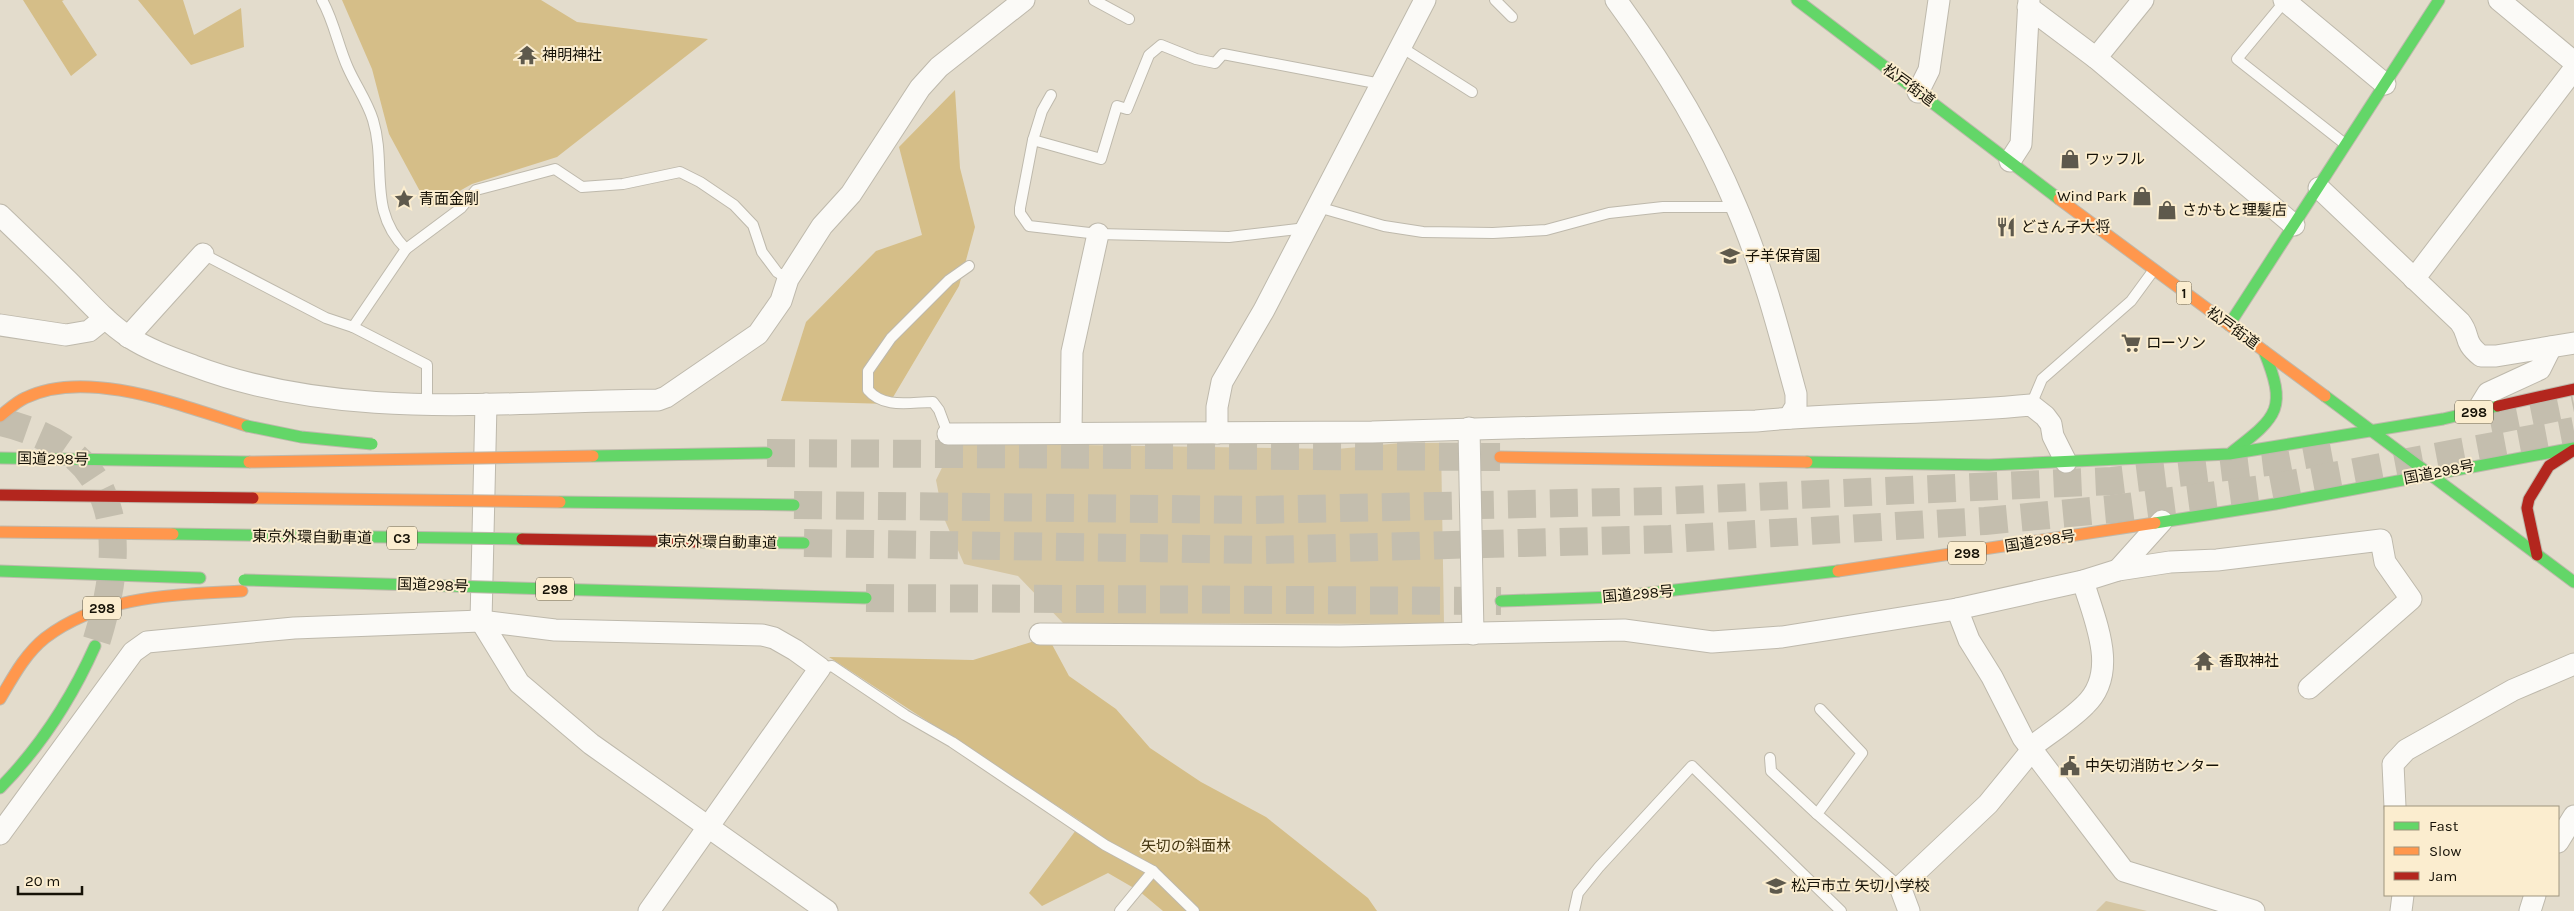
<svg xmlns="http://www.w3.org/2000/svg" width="2574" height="911" viewBox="0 0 2574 911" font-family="Karla,'Noto Sans JP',sans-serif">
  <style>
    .green { fill: #d5c6a3 }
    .forest { fill: #d5be88 }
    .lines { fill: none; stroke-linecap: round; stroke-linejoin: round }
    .highway-tunnel { stroke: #c4beae; stroke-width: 28; stroke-dasharray: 28 14; stroke-linecap: butt }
    .lane-casing { stroke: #beb9ac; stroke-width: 12 }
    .street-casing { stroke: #beb9ac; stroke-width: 23 }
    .fast-casing { stroke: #beb9ac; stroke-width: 13 }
    .slow-casing { stroke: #beb9ac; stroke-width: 13 }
    .jam-casing { stroke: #beb9ac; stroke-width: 13 }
    .lane { stroke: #fbfaf7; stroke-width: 10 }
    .street { stroke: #fbfaf7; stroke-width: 21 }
    .fast { stroke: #63d668; stroke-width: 11 }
    .slow { stroke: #ff974d; stroke-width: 11 }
    .jam { stroke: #b3261e; stroke-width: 11 }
    .fast-bridge-casing { stroke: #beb9ac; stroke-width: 13; stroke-linecap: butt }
    .slow-bridge-casing { stroke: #beb9ac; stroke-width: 13; stroke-linecap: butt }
    .jam-bridge-casing { stroke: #beb9ac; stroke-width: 13; stroke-linecap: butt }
    .fast-bridge { stroke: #63d668; stroke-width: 11 }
    .slow-bridge { stroke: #ff974d; stroke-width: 11 }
    .jam-bridge { stroke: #b3261e; stroke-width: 11 }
    .labels { text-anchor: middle; stroke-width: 4; stroke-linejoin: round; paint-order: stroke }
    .shield { fill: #fbedcf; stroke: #5b5443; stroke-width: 1 }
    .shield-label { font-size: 14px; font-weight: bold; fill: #161207 }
    .poi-label { font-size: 15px; fill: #161207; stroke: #fbedcf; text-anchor: start }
    .street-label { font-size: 15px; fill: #161207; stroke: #fbedcf }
    .park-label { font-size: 15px; fill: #443510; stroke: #fbedcf }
  </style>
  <rect width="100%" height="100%" fill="#e3dccc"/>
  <g class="green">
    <path d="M 954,443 L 1337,449 L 1401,443 L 1441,443 L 1444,624 L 1063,623 L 1018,576 L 964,564 L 943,516 L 936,480 Z"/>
    <path d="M 2106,901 L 2147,911 L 2096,911 Z"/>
  </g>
  <g class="forest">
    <path d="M 23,0 L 64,0 L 62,1 L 97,55 L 71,76 Z"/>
    <path d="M 138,0 L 183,0 L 194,35 L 241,8 L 244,47 L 191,65 Z"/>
    <path d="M 342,0 L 541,0 L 577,22 L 708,39 L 557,157 L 472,184 L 429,208 L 389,134 L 372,69 Z"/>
    <path d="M 955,90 L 960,168 L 975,227 L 959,286 L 889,404 L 781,401 L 806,322 L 876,251 L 922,235 L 899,147 Z"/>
    <path d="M 1048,637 L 1069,676 L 1116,709 L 1150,748 L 1201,782 L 1266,817 L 1368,898 L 1377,911 L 1163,911 L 1139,891 L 1108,873 L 1042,906 L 1029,893 L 1082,822 L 829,657 L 973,660 Z"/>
  </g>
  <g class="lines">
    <g class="highway-tunnel">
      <path d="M 2490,421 L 2574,404"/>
      <path d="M 0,422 C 125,450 128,542 95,646"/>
      <path d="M 767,453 L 1500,457"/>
      <path d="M 794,505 L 1255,510 L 1662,501 L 2112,481 L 2267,462 L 2332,450"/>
      <path d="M 804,543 L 1264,550 L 1669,539 L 1985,521 L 2112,509 L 2270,488 L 2574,431"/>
      <path d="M 866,598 L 1501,601"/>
    </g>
    <defs>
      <g id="lane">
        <path d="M 1094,0 L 1129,19"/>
        <path d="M 1495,0 L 1512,17"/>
        <path d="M 2285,1 L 2237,59 L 2345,144"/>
        <path d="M 1401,47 L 1472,92"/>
        <path d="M 1033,140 L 1042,111 L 1051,95"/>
        <path d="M 1318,207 L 1384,226 L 1423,232 L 1493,233 L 1546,230 L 1609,213 L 1663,207 L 1737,207"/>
        <path d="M 1306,228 L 1229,237 L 1098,234 L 1029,226 L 1020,213 L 1020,208 L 1033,140 L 1101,159 L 1117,106 L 1127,109 L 1149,55 L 1161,45 L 1196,59 L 1215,63 L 1223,54 L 1381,84"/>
        <path d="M 406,249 L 461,208 L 476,190 L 555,169 L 582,187 L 623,184 L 680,172 L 700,182 L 734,205 L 753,225 L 762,252 L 777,272 L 788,279"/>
        <path d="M 203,254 L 326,318 L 353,327 L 406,249 C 367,211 387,166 373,120 C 367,101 356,86 348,68 C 338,46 334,21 322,0"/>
        <path d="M 353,327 L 427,365 L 427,405"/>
        <path d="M 2031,405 L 2042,379 L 2131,301 L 2153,271"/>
        <path d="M 948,434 L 939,410 L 933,402 C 910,402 884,409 868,390 L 868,371 L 891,338 L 949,280 L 969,266"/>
        <path d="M 820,668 L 832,666 L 905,715 L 952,742 L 1105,845 L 1153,871 L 1194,911"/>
        <path d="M 1820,709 L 1862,753 L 1817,814 L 1900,887"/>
        <path d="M 1770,758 L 1771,771 L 1817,814"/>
        <path d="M 1120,911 L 1153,871"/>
        <path d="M 1574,911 L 1578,893 L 1599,867 L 1692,766 L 1841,911"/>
      </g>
      <g id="street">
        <path d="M 1616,0 C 1663,64 1705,132 1736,206 C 1762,266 1779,331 1796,394 L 1796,406 L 1789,418"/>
        <path d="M 2284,0 L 2385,84"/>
        <path d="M 2499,0 L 2574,62"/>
        <path d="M 2028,7 L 2096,58 L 2294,225"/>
        <path d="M 2096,58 L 2143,0"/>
        <path d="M 1918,92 L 1929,70 L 1939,0"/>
        <path d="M 2010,161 L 2021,144 L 2029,0"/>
        <path d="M 2319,188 L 2460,322 C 2471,336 2462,341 2481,356 L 2496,356 L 2574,343"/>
        <path d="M 0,215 C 23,237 46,259 68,281 C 87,300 106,322 129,337 C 149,350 172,358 194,366 C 342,422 503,401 658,400 L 666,397 L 758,334 L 781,301 L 788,279 L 822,226 L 851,194 L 920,88 L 939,67 L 1024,0"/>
        <path d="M 2414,279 L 2574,69"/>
        <path d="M 0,325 L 66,335 L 89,331 L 105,318"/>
        <path d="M 128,337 L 203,254"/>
        <path d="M 486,404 L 481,621 L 519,683 L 591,744 L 827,911"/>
        <path d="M 2477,411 L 2488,393 L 2540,369 L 2551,347"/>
        <path d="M 1469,428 L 1473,634"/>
        <path d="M 1071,433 L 1072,352 L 1098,234"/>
        <path d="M 1217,433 L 1217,407 L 1222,382 L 1264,310 L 1425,0"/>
        <path d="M 948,434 L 1372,432 L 1756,421 C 1847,412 1939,414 2031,405 L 2045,416 L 2051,424 L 2053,436 L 2066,462"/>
        <path d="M 2118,570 L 2162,521"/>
        <path d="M 1957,609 L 1969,640 L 1992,677 L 2023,738 L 2124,871 L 2254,911"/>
        <path d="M 1040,634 L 1340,636 L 1624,630 L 1712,642 L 1782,637 L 1957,609 L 2083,581 L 2118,570 L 2170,562 L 2217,560 L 2381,540 L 2385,562 L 2411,599 L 2309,688"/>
        <path d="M 2030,748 C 2048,734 2069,721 2085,705 C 2120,672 2094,619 2083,581"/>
        <path d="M 2395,807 L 2393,764 L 2406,750 L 2513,690 L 2574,664"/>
        <path d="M 0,834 L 133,652 L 147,642 L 294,628 L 481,621 L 555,630 L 762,635 L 774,638 L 795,650 L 820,668 L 649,911"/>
        <path d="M 2558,842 L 2574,816"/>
        <path d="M 1909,911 L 1900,887 L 1988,804 L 2032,750"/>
        <path d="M 2401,911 L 2403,895"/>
        <path d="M 2530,911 L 2535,895"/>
      </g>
      <g id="fast">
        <path d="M 1797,0 L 2059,199"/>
        <path d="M 2229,325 L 2439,0"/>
        <path d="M 2325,396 L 2574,582"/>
        <path d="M 2232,452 C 2279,416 2287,408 2264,351"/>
        <path d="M 0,458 L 249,462"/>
        <path d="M 1807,462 L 1989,465 L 2229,454 L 2443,419 L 2498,406"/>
        <path d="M 2155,523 L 2275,504 L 2574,448"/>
        <path d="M 0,571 L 200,578"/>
        <path d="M 1501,601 L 1615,597 L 1838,571"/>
        <path d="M 0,788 C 41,746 71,700 95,646"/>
      </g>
      <g id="slow">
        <path d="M 2059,199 L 2325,396"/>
        <path d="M 0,416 C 8,410 16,402 25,398 C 87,367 185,407 247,426"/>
        <path d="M 1500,457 L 1807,462"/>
        <path d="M 1838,571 L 2155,523"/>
        <path d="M 0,699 C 13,677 25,654 45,638 C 101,595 175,595 242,591"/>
      </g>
      <g id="jam">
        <path d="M 2498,406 L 2574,389"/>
        <path d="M 2537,555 L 2527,508 L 2529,499 L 2549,466 L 2574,450"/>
      </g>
    </defs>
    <use href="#lane" class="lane-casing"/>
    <use href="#street" class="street-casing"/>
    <use href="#fast" class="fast-casing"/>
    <use href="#slow" class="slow-casing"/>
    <use href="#jam" class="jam-casing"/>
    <use href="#lane" class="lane"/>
    <use href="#street" class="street"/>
    <use href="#fast" class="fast"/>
    <use href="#slow" class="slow"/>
    <use href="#jam" class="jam"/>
    <defs>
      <g id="fast-bridge">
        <path d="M 247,426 L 301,437 L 372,444"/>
        <path d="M 593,456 L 767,453"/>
        <path d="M 560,502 L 794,505"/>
        <path d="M 173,534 L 522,539"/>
        <path d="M 699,542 L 804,543"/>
        <path d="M 244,580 L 866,598"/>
      </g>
      <g id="slow-bridge">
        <path d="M 249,462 L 593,456"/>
        <path d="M 253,498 L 560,502"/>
        <path d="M 0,532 L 173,534"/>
      </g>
      <g id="jam-bridge">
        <path d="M 0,495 L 253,498"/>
        <path d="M 522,539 L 699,542"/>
      </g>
    </defs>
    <use href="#fast-bridge" class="fast-bridge-casing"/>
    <use href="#slow-bridge" class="slow-bridge-casing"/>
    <use href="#jam-bridge" class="jam-bridge-casing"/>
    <use href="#fast-bridge" class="fast-bridge"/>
    <use href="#slow-bridge" class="slow-bridge"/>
    <use href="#jam-bridge" class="jam-bridge"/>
  </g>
  <defs>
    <symbol id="temple-bare" viewBox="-9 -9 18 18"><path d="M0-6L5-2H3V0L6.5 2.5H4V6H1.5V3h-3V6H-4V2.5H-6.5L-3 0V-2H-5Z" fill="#5e594c" stroke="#fbedcf" stroke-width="2.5" paint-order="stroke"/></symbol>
    <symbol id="shop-bare" viewBox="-9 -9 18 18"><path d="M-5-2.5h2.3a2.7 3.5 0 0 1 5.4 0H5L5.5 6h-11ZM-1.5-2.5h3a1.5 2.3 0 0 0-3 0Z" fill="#5e594c" stroke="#fbedcf" stroke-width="2.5" paint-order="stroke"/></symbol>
    <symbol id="sight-bare" viewBox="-9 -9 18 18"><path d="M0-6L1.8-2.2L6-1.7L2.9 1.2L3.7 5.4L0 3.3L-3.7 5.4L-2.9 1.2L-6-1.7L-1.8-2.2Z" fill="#5e594c" stroke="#fbedcf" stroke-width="2.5" paint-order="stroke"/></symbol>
    <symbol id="restaurant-bare" viewBox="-9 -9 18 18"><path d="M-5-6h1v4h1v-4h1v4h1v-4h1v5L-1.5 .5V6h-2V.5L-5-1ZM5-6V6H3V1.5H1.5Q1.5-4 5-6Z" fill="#5e594c" stroke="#fbedcf" stroke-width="2.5" paint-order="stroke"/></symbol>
    <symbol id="school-bare" viewBox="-9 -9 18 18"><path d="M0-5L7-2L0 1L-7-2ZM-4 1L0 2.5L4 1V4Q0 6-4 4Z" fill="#5e594c" stroke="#fbedcf" stroke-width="2.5" paint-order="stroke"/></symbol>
    <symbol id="supermarket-bare" viewBox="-9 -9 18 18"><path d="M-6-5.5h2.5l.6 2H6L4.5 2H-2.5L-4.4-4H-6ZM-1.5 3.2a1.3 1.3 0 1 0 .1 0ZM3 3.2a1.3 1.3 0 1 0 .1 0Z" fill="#5e594c" stroke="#fbedcf" stroke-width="2.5" paint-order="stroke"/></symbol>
    <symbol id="civic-bare" viewBox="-9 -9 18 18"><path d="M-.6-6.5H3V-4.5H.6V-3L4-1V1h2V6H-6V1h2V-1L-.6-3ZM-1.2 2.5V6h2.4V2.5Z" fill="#5e594c" stroke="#fbedcf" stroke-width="2.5" paint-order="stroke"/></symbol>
  </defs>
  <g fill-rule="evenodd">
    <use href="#temple-bare" x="513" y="41" width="28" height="28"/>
    <use href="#shop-bare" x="2056" y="145" width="28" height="28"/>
    <use href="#shop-bare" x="2128" y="182" width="28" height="28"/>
    <use href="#sight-bare" x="390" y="185" width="28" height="28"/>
    <use href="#shop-bare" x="2153" y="196" width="28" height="28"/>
    <use href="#restaurant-bare" x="1992" y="213" width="28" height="28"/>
    <use href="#school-bare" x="1716" y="242" width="28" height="28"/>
    <use href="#supermarket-bare" x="2117" y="329" width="28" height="28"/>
    <use href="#temple-bare" x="2190" y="647" width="28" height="28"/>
    <use href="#civic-bare" x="2056" y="752" width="28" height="28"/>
    <use href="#school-bare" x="1762" y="872" width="28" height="28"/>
  </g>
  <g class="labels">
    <g class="shield">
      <rect x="2176.5" y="281.5" width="15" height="23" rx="4"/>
      <rect x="2455" y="400.5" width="38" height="23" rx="4"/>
      <rect x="387" y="526.5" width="30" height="23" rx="4"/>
      <rect x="1948" y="541.5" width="38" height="23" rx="4"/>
      <rect x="536" y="577.5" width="38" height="23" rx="4"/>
      <rect x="83" y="596.5" width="38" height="23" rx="4"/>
    </g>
    <g class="shield-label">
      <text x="2184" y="298">1</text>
      <text x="2474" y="417">298</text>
      <text x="402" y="543">C3</text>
      <text x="1967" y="558">298</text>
      <text x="555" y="594">298</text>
      <text x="102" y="613">298</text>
    </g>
    <g class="poi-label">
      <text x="542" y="60">神明神社</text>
      <text x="2085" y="164">ワッフル</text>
      <text x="2127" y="201" text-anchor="end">Wind Park</text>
      <text x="419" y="204">青面金剛</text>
      <text x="2182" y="215">さかもと理髪店</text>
      <text x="2021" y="232">どさん子大将</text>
      <text x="1745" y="261">子羊保育園</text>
      <text x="2146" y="348">ローソン</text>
      <text x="2219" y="666">香取神社</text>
      <text x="2085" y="771">中矢切消防センター</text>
      <text x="1791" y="891">松戸市立 矢切小学校</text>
    </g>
    <g class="street-label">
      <text transform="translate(1909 85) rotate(36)" y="5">松戸街道</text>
      <text transform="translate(2233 328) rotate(36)" y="5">松戸街道</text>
      <text transform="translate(53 459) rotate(1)" y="5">国道298号</text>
      <text transform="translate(2439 472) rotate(-11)" y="5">国道298号</text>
      <text transform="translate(312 537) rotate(1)" y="5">東京外環自動車道</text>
      <text transform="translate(2040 541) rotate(-9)" y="5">国道298号</text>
      <text transform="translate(717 542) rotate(1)" y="5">東京外環自動車道</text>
      <text transform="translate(433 585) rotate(2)" y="5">国道298号</text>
      <text transform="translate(1638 594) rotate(-5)" y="5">国道298号</text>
    </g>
    <g class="park-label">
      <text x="1186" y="851">矢切の斜面林</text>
    </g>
  </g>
  <rect x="2384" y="806" width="175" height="90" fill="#fbedcf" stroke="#9f957f"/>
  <rect x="2394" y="822" width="25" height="8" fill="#63d668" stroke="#9f957f"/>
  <text x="2429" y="831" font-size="15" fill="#161207">Fast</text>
  <rect x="2394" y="847" width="25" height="8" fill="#ff974d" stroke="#9f957f"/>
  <text x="2429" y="856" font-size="15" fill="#161207">Slow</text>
  <rect x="2394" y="872" width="25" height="8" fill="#b3261e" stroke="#9f957f"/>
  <text x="2429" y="881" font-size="15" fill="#161207">Jam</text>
  <path d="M18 886v8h64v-8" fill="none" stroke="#161207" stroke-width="2.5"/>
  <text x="25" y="886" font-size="15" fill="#161207" stroke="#fbedcf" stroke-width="4" paint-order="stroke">20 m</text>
</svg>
